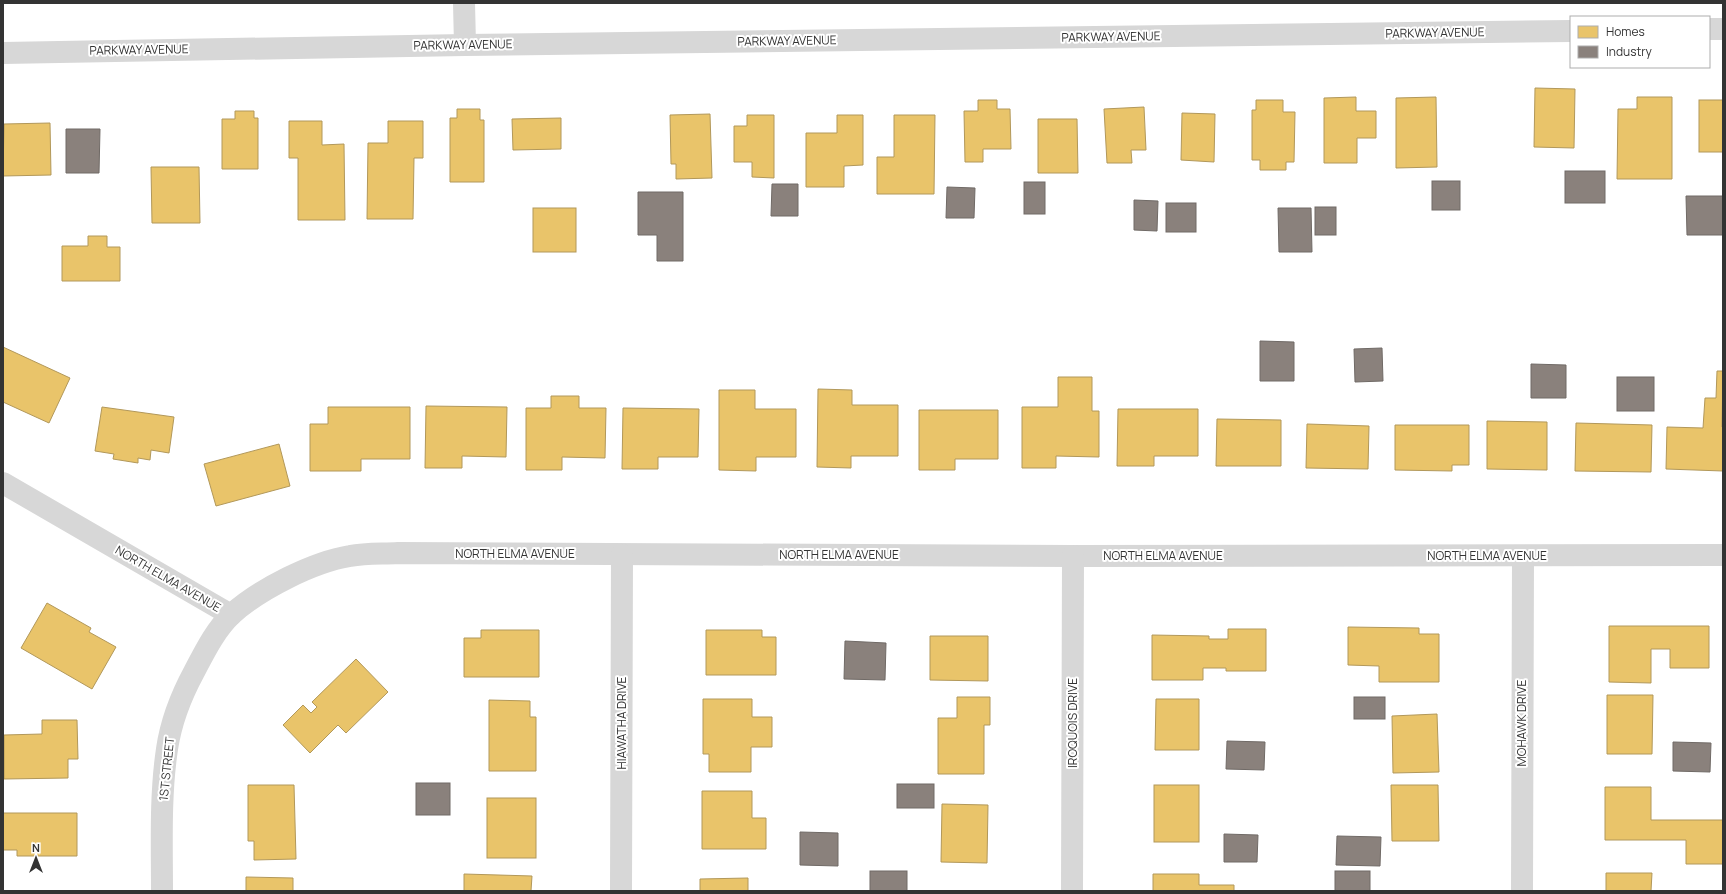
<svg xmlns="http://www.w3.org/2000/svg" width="1726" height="894" viewBox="0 0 1726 894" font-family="Manrope,sans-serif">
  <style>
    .homes { fill: #e9c46a; stroke: #b2985a }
    .industry { fill: #8a817c; stroke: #706a66 }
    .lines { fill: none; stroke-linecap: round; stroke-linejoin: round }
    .minor { stroke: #d7d7d7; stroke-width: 22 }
    .labels { text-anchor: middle; stroke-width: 4; stroke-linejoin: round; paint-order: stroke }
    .street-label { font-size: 12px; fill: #333; stroke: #fff }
  </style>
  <rect width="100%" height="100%" fill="#fff"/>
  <g class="homes">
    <path d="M 1535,88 L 1575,89 L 1574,148 L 1534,147 Z"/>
    <path d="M 1356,97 L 1356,111 L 1376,111 L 1376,138 L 1357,138 L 1357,163 L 1324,163 L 1324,98 Z"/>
    <path d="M 1436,97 L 1437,167 L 1396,168 L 1396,98 Z"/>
    <path d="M 1637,97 L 1672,97 L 1672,179 L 1617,179 L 1618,109 L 1637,109 Z"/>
    <path d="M 978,100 L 997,100 L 997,109 L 1010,109 L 1011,149 L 983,149 L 983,162 L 965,162 L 964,111 L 978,111 Z"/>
    <path d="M 1256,100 L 1283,100 L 1283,112 L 1295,112 L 1294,162 L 1286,162 L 1286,170 L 1260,170 L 1260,160 L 1252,160 L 1252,110 L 1256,110 Z"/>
    <rect x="1699" y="100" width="24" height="52"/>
    <path d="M 1144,107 L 1146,150 L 1131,150 L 1132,163 L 1107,163 L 1104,109 Z"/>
    <path d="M 457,109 L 480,109 L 480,120 L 484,120 L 484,182 L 450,182 L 450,118 L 457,118 Z"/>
    <path d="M 235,111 L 254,111 L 254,118 L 258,118 L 258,169 L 222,169 L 222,119 L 235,119 Z"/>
    <path d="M 1182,113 L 1215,114 L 1214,162 L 1181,160 Z"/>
    <path d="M 710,114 L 712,178 L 676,179 L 676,164 L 671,164 L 670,115 Z"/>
    <path d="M 747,115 L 774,115 L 774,178 L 752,177 L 752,162 L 734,162 L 734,126 L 747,126 Z"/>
    <path d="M 837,115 L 863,115 L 863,165 L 844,166 L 844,187 L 806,187 L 806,133 L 837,133 Z"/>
    <path d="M 894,115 L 935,115 L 934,194 L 877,194 L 877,157 L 894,157 Z"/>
    <path d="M 561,118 L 561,149 L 513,150 L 512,119 Z"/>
    <path d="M 1038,119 L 1077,119 L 1078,173 L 1038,173 Z"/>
    <path d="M 289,121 L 322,121 L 322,145 L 344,144 L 345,220 L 298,220 L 298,158 L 289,158 Z"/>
    <path d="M 388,121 L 423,121 L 423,158 L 414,158 L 413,219 L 367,219 L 368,143 L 388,143 Z"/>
    <path d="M 50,123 L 51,175 L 3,176 L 4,124 Z"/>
    <path d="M 151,167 L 199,167 L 200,223 L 152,223 Z"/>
    <rect x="533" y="208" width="43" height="44"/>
    <path d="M 88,236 L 107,236 L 107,247 L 120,247 L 120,281 L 62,281 L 62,246 L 88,246 Z"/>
    <path d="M 3,347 L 70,378 L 49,423 L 3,402 Z"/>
    <path d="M 1717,371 L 1723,371 L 1722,427 L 1723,427 L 1723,471 L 1666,469 L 1667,427 L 1703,428 L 1705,398 L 1716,398 Z"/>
    <path d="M 1058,377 L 1092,377 L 1092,411 L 1099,411 L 1099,457 L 1056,456 L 1056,468 L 1022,468 L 1022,407 L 1058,407 Z"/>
    <path d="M 818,389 L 852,390 L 852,405 L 898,405 L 898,456 L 851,456 L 851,468 L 817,467 Z"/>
    <path d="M 719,390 L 755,390 L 755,409 L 796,409 L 796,457 L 756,457 L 756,471 L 719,470 Z"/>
    <path d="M 551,396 L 579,396 L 579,408 L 606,408 L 605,458 L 562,457 L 562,470 L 526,470 L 526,408 L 551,408 Z"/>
    <path d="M 426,406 L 507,407 L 506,457 L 462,456 L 462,468 L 425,468 Z"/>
    <path d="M 102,407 L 174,417 L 169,453 L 151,450 L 150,460 L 138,458 L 138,463 L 113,459 L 114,454 L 95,451 Z"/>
    <path d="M 328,407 L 410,407 L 410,459 L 361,459 L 361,471 L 310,471 L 310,424 L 328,424 Z"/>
    <path d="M 623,408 L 699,409 L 698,457 L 658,457 L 658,469 L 622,469 Z"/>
    <path d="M 1118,409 L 1198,409 L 1198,456 L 1154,456 L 1154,466 L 1117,466 Z"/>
    <path d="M 919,410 L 998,410 L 998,459 L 955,459 L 955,470 L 919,470 Z"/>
    <path d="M 1217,419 L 1281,420 L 1281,466 L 1216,466 Z"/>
    <path d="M 1487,421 L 1547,422 L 1547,470 L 1487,469 Z"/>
    <path d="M 1576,423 L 1652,425 L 1651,472 L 1575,471 Z"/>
    <path d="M 1307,424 L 1369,426 L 1368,469 L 1306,468 Z"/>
    <path d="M 1395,425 L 1469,425 L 1469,465 L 1452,465 L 1452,471 L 1395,470 Z"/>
    <path d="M 279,444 L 290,486 L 216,506 L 204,464 Z"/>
    <path d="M 47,603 L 91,628 L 89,632 L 116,647 L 92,689 L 21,648 Z"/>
    <path d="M 1609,626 L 1709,626 L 1709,668 L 1670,668 L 1670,649 L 1651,649 L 1651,683 L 1609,682 Z"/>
    <path d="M 1348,627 L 1419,628 L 1419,634 L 1439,634 L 1439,682 L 1379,682 L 1379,666 L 1348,665 Z"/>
    <path d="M 1228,629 L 1266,629 L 1266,671 L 1226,671 L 1226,668 L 1203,668 L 1203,680 L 1152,680 L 1152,635 L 1209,636 L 1209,639 L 1228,639 Z"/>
    <path d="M 481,630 L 539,630 L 539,677 L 464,677 L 464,638 L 481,638 Z"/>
    <path d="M 706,630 L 762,630 L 762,637 L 776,637 L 776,675 L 706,675 Z"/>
    <path d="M 930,636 L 988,636 L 988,681 L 930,680 Z"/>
    <path d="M 356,659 L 388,692 L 346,733 L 338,725 L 310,753 L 283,725 L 303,705 L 311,713 L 317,707 L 312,702 Z"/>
    <path d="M 1607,695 L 1653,695 L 1652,754 L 1607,754 Z"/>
    <path d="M 957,697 L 990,697 L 990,725 L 984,725 L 984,774 L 938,774 L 938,718 L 957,718 Z"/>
    <path d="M 703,699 L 752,699 L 752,717 L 772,717 L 772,747 L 751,747 L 751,772 L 709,772 L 709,754 L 703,754 Z"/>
    <path d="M 1156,699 L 1199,699 L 1199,750 L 1155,750 Z"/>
    <path d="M 489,700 L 530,701 L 530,717 L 536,717 L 536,771 L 489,771 Z"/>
    <path d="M 1437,714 L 1439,772 L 1393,773 L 1392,716 Z"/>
    <path d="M 42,720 L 77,720 L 78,759 L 68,759 L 68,778 L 4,779 L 4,735 L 42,734 Z"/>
    <path d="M 248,785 L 294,785 L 296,859 L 254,860 L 254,841 L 248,841 Z"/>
    <rect x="1154" y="785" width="45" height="57"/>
    <path d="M 1391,785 L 1438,785 L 1439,841 L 1392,841 Z"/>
    <path d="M 1605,787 L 1651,787 L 1651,820 L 1723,820 L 1723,864 L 1686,864 L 1686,840 L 1605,840 Z"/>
    <path d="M 702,791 L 752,791 L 752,818 L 766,818 L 766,849 L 702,849 Z"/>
    <rect x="487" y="798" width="49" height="60"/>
    <path d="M 942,804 L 988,805 L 987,863 L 941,862 Z"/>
    <path d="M 3,813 L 77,813 L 77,856 L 17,856 L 17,850 L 3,850 Z"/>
    <path d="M 1606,873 L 1652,873 L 1651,891 L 1606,891 Z"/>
    <path d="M 464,874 L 532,876 L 531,891 L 464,891 Z"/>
    <path d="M 1153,874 L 1199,874 L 1199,885 L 1234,885 L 1234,891 L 1153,891 Z"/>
    <path d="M 246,877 L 293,878 L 293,891 L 246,891 Z"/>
    <path d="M 748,878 L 748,891 L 700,891 L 700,879 Z"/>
  </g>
  <g class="industry">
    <path d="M 66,129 L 100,129 L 99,173 L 66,173 Z"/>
    <rect x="1565" y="171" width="40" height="32"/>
    <rect x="1432" y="181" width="28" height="29"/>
    <rect x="1024" y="182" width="21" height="32"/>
    <path d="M 772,184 L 798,184 L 798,216 L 771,216 Z"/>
    <path d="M 947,187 L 975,188 L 974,218 L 946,218 Z"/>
    <path d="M 638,192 L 683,192 L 683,261 L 657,261 L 657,235 L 638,235 Z"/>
    <path d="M 1686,196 L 1723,196 L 1723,235 L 1687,235 Z"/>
    <path d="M 1134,200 L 1158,201 L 1157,231 L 1134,230 Z"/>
    <rect x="1166" y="203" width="30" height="29"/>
    <rect x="1315" y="207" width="21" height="28"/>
    <path d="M 1278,208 L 1311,208 L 1312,252 L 1279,252 Z"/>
    <path d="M 1260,341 L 1294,342 L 1294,381 L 1260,381 Z"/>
    <path d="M 1382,348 L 1383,381 L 1355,382 L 1354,349 Z"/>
    <path d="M 1531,364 L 1566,365 L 1566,398 L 1531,398 Z"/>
    <rect x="1617" y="377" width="37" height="34"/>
    <path d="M 845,641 L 886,643 L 885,680 L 844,679 Z"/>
    <rect x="1354" y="697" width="31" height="22"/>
    <path d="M 1227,741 L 1265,742 L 1264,770 L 1226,769 Z"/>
    <path d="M 1673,742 L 1711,743 L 1710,772 L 1673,771 Z"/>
    <rect x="416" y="783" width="34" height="32"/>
    <rect x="897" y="784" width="37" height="24"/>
    <path d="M 800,832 L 838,833 L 838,866 L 800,865 Z"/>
    <path d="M 1224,834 L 1258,835 L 1257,862 L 1224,862 Z"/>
    <path d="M 1337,836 L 1381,837 L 1380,866 L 1336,865 Z"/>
    <rect x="870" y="871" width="37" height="20"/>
    <rect x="1335" y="871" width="35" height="20"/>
  </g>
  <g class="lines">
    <g class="minor">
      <path d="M 464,3 L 465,45"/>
      <path d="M 1709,29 L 1723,29"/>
      <path d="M 3,53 L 465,45 L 1571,31"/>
      <path d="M 3,483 L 231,615"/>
      <path d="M 162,891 C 162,844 160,796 167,749 C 171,722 181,696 194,672 C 204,653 215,630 232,614 C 260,589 313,562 350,556 C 366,553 382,554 398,553 L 1073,556 L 1723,555"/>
      <path d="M 621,891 L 622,555"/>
      <path d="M 1072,891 L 1073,556"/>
      <path d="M 1522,891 L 1523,556"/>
    </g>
  </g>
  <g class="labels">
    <g class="street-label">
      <text transform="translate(1435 33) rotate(-1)" y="4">PARKWAY AVENUE</text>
      <text transform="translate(1111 37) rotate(-1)" y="4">PARKWAY AVENUE</text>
      <text transform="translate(787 41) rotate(-1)" y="4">PARKWAY AVENUE</text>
      <text transform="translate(463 45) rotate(-1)" y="4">PARKWAY AVENUE</text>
      <text transform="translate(139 50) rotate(-1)" y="4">PARKWAY AVENUE</text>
      <text x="515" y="558">NORTH ELMA AVENUE</text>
      <text x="839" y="559">NORTH ELMA AVENUE</text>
      <text x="1163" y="560">NORTH ELMA AVENUE</text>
      <text x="1487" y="560">NORTH ELMA AVENUE</text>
      <text transform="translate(168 579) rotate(30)" y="4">NORTH ELMA AVENUE</text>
      <text transform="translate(622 723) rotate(-90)" y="4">HIAWATHA DRIVE</text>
      <text transform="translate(1073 723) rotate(-90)" y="4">IROQUOIS DRIVE</text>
      <text transform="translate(1522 723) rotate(-90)" y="4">MOHAWK DRIVE</text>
      <text transform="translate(167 769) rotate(-84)" y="4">1ST STREET</text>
    </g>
  </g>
  <rect width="1726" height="894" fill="none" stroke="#333333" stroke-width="8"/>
  <rect x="1570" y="16" width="140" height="52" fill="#ffffff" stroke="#adadad"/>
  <rect x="1578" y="26" width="20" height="12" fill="#e9c46a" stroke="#adadad"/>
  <text x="1606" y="36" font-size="12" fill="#333333">Homes</text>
  <rect x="1578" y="46" width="20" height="12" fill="#8a817c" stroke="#adadad"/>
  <text x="1606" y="56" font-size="12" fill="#333333">Industry</text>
  <g transform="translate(36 858)" stroke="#ffffff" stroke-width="3" paint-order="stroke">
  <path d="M0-3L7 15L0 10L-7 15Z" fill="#333333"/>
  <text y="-6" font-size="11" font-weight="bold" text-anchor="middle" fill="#333333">N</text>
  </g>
</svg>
